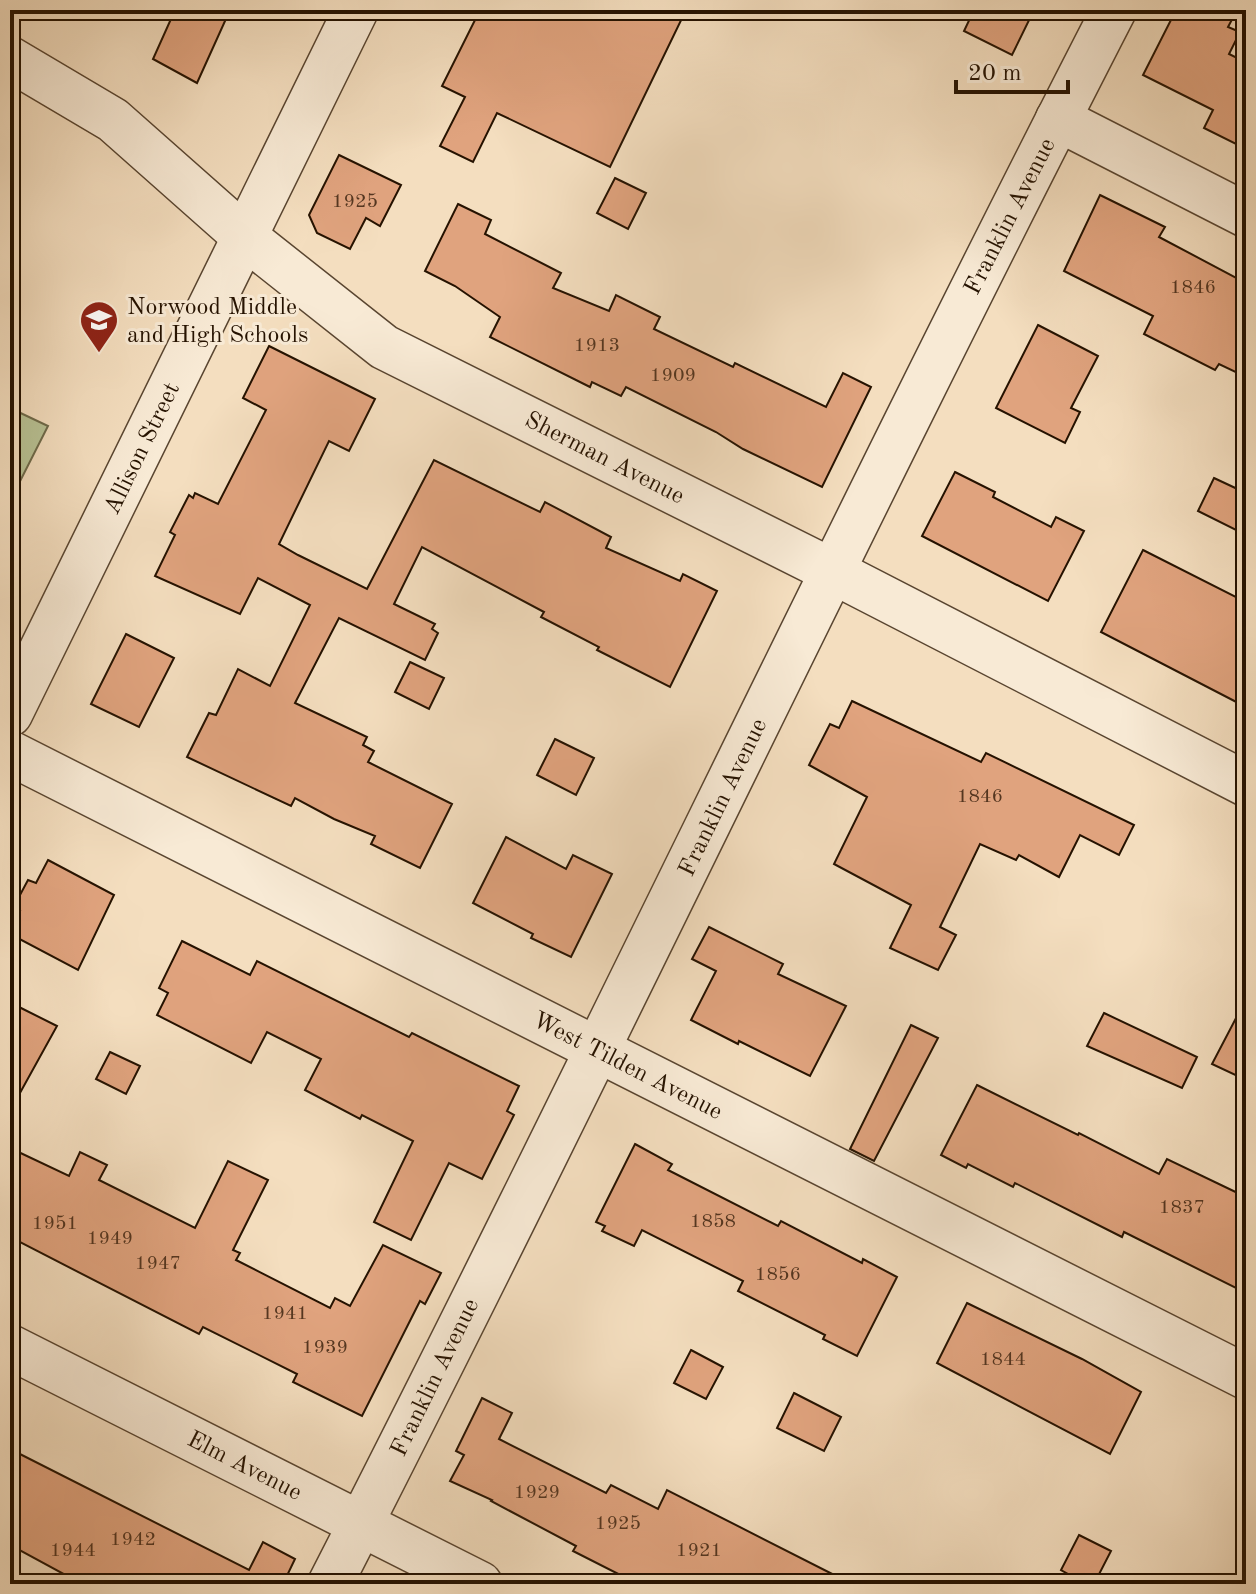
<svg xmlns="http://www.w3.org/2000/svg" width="1256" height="1594" viewBox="0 0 1256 1594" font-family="'Old Standard TT',serif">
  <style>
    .green { fill: #b8c295; stroke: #6e6a4a; stroke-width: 2 }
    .building { fill: #e0a37e; stroke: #251200; stroke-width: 2 }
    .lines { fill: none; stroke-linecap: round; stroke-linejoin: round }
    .minor-casing { stroke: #594530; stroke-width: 47 }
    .minor { stroke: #f8ead5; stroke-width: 44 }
    .labels { text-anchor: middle; stroke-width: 6; stroke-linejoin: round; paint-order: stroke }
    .number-label { font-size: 20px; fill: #543620 }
    .street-label { font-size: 24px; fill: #251200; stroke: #f8ead5 }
    .poi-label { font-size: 24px; fill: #251200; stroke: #f8ead5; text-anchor: start }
  </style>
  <rect width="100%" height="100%" fill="#f4debf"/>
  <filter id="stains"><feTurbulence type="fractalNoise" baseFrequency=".0025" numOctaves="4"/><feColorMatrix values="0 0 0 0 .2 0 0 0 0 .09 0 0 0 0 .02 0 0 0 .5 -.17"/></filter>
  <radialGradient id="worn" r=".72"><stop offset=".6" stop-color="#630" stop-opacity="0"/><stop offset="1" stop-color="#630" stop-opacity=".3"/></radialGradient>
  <path class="green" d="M 10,408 L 48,426 L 10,501 Z"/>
  <g class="building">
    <path d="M 175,10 L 230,10 L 197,83 L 153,59 Z"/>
    <path d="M 480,10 L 686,10 L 610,167 L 497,113 L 473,162 L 440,146 L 465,97 L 442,86 Z"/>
    <path d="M 974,10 L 1034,10 L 1012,55 L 964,31 Z"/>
    <path d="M 1176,10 L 1237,10 L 1228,27 L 1240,32 L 1229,54 L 1239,59 L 1246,46 L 1246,149 L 1204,128 L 1213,110 L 1143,75 Z"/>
    <path d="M 339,155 L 401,185 L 380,226 L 366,218 L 350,249 L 317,233 L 309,215 Z"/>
    <path d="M 615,178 L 646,193 L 628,229 L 597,213 Z"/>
    <path d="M 1100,195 L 1165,227 L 1159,237 L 1246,283 L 1246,377 L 1219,364 L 1215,370 L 1144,334 L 1153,316 L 1064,271 Z"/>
    <path d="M 458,204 L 491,220 L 485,234 L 561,273 L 553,288 L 609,311 L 616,295 L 660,317 L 654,329 L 733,367 L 735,363 L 826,407 L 843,373 L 871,387 L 822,487 L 743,449 L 716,432 L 626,387 L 621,396 L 592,382 L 590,387 L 490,337 L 500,317 L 455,286 L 425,271 Z"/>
    <path d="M 1038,325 L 1098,356 L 1071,408 L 1080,412 L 1065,443 L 996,408 Z"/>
    <path d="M 269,346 L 375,399 L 349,451 L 329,441 L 279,544 L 298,555 L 367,589 L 434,460 L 540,512 L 545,502 L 611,537 L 606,548 L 680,581 L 683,574 L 717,591 L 670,687 L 597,650 L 599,647 L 541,617 L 544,612 L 422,547 L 394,604 L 435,624 L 432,629 L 438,633 L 425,660 L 339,618 L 295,703 L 367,737 L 363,745 L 374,751 L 368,762 L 452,804 L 420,868 L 371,844 L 375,836 L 334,819 L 295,798 L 291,806 L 187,757 L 209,713 L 216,715 L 238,669 L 270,686 L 310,605 L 258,578 L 240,614 L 155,576 L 175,535 L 170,532 L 189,495 L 193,498 L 195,493 L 218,504 L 266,410 L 243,398 Z"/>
    <path d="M 955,472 L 995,492 L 993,497 L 1051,527 L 1056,517 L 1084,531 L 1048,601 L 922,536 Z"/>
    <path d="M 1214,478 L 1246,493 L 1246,535 L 1198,511 Z"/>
    <path d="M 1143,550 L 1246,602 L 1246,707 L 1101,632 Z"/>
    <path d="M 126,634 L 174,658 L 139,727 L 91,704 Z"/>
    <path d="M 410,662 L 444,678 L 429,709 L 395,692 Z"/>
    <path d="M 852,701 L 981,762 L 986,753 L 1134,825 L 1119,855 L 1080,835 L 1059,877 L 1019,855 L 1016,860 L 980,844 L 940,927 L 956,935 L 938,970 L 890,948 L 911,905 L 834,864 L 867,797 L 809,765 L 830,724 L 839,728 Z"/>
    <path d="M 555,739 L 594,758 L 576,795 L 537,775 Z"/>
    <path d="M 506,837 L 566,869 L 573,855 L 612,874 L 571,957 L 531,938 L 533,934 L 473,903 Z"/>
    <path d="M 48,860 L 114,895 L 78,970 L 10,934 L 20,911 L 13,908 L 28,880 L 36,883 Z"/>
    <path d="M 709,927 L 783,964 L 778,974 L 846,1006 L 810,1076 L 739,1041 L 738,1044 L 691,1020 L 716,971 L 692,959 Z"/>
    <path d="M 182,941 L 250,975 L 257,961 L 409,1037 L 412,1033 L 519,1086 L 507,1111 L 514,1115 L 482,1179 L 449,1163 L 411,1240 L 374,1222 L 413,1141 L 362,1115 L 360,1119 L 305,1090 L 321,1059 L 267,1032 L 251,1063 L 157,1015 L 168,993 L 159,988 Z"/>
    <path d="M 1246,999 L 1246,1080 L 1212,1064 Z"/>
    <path d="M 19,1007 L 57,1026 L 10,1111 L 10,1026 Z"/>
    <path d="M 1104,1013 L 1197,1057 L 1182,1088 L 1087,1046 Z"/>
    <path d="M 911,1025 L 938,1038 L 874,1161 L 850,1149 Z"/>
    <path d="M 110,1052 L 140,1066 L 126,1094 L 96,1079 Z"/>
    <path d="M 977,1085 L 1078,1135 L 1079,1133 L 1159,1174 L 1167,1159 L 1246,1197 L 1246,1293 L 1124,1232 L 1122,1237 L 1015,1183 L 1013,1187 L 968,1164 L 966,1168 L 941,1155 Z"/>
    <path d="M 635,1144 L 672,1164 L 668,1170 L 778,1226 L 781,1221 L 862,1263 L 863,1259 L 897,1277 L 857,1356 L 823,1339 L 825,1335 L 738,1291 L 743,1281 L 642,1230 L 634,1246 L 602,1231 L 605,1226 L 596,1222 Z"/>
    <path d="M 10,1148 L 69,1176 L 80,1152 L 107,1165 L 99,1180 L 195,1228 L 228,1161 L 268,1180 L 233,1250 L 240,1253 L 236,1260 L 330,1308 L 335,1298 L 350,1306 L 383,1245 L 441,1273 L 425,1304 L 420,1301 L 362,1416 L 293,1382 L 297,1374 L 203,1327 L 199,1334 L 10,1237 Z"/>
    <path d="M 967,1303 L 1082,1359 L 1141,1392 L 1110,1454 L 937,1363 Z"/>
    <path d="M 691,1350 L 723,1367 L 706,1399 L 674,1383 Z"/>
    <path d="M 794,1393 L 841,1417 L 824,1451 L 777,1428 Z"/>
    <path d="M 482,1398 L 512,1413 L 499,1439 L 606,1493 L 611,1485 L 658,1509 L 667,1490 L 852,1584 L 638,1584 L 573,1551 L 576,1546 L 491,1501 L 492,1500 L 450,1481 L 464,1455 L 456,1451 Z"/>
    <path d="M 10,1449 L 249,1570 L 263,1542 L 295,1559 L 283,1584 L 82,1584 L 10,1545 Z"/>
    <path d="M 1079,1535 L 1111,1551 L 1094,1584 L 1086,1584 L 1061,1570 Z"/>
  </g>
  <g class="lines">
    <defs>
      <g id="minor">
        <path d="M 10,59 L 113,120 L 245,237 L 384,347 L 832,571 L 1246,784"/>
        <path d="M 1058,119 L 1246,215"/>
        <path d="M 10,714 L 356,10"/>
        <path d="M 10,753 L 1246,1377"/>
        <path d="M 10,1347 L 480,1584"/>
        <path d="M 330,1584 C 597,1062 846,531 1114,10"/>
      </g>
    </defs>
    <use href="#minor" class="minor-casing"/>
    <use href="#minor" class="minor"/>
  </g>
  <defs>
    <symbol id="school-pin" viewBox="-11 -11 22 30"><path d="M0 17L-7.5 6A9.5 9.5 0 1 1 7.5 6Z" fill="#8f2418" stroke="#f8ead5"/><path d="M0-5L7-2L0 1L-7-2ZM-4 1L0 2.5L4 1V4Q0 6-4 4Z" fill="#fff"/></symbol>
  </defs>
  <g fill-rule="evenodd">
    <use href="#school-pin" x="77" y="298" width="44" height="60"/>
  </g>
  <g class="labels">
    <g class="number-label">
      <text x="355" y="207">1925</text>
      <text x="1193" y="293">1846</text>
      <text x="597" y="351">1913</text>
      <text x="673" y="381">1909</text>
      <text x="980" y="802">1846</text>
      <text x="1182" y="1213">1837</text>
      <text x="713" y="1227">1858</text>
      <text x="55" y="1229">1951</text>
      <text x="110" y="1244">1949</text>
      <text x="158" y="1269">1947</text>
      <text x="778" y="1280">1856</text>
      <text x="285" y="1319">1941</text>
      <text x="325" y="1353">1939</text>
      <text x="1003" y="1365">1844</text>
      <text x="537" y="1498">1929</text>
      <text x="618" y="1529">1925</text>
      <text x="133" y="1545">1942</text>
      <text x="73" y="1556">1944</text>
      <text x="699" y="1556">1921</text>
    </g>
    <g class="street-label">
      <text transform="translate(1009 216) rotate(-63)" y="8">Franklin Avenue</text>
      <text transform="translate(141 448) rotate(-64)" y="8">Allison Street</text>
      <text transform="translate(605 457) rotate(27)" y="8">Sherman Avenue</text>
      <text transform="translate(722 797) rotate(-64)" y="8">Franklin Avenue</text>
      <text transform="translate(628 1065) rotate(27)" y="8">West Tilden Avenue</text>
      <text transform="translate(434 1377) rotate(-64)" y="8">Franklin Avenue</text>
      <text transform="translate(245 1465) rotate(27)" y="8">Elm Avenue</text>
    </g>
    <g class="poi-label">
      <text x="127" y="314">Norwood Middle<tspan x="127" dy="28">and High Schools</tspan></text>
    </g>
  </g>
  <rect width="1256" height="1594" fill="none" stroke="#f4debf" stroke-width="40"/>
  <rect x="12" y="12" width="1232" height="1570" fill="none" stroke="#251200" stroke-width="4"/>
  <rect x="20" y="20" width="1216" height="1554" fill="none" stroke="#251200" stroke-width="2"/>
  <path d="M956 80v12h112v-12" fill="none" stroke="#251200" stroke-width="4"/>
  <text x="968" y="80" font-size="24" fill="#251200" stroke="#f8ead5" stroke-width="6" paint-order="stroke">20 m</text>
  <rect width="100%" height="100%" filter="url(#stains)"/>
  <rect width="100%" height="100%" fill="url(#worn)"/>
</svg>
